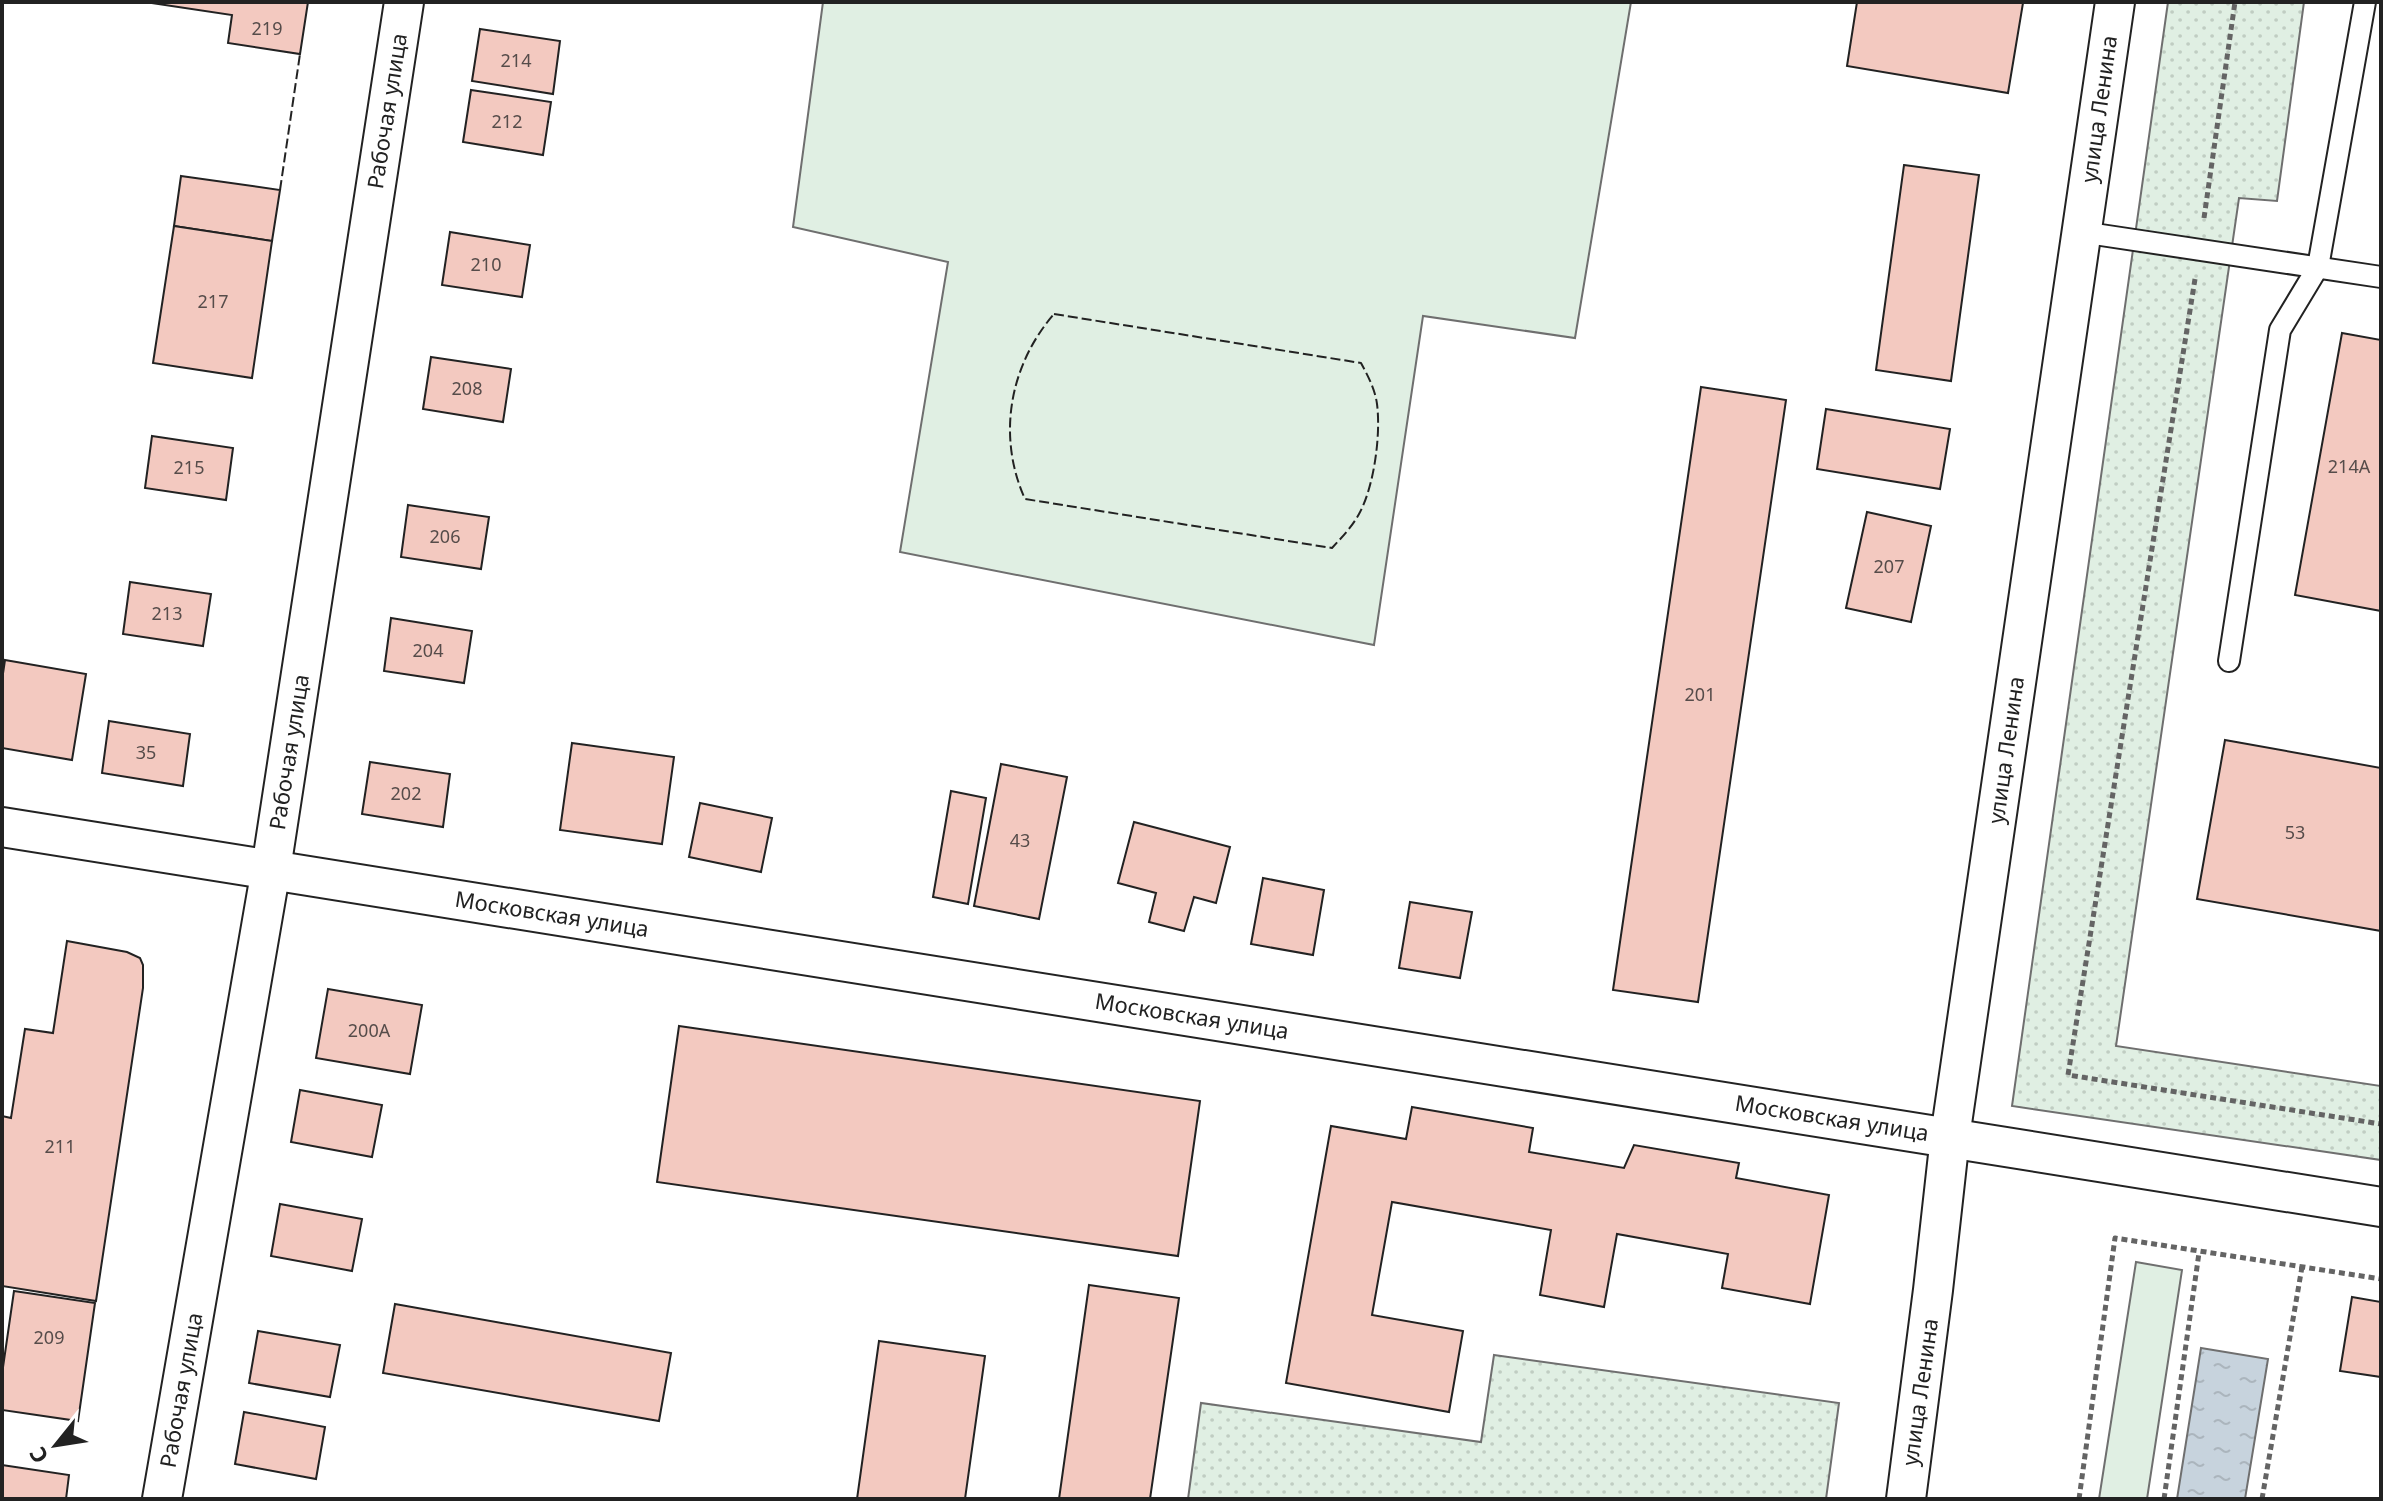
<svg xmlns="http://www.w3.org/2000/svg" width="2383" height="1501" viewBox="0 0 2383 1501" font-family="'Noto Sans',sans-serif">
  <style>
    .grass { fill: #e0efe3; stroke: #6f6f6f; stroke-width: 2 }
    .park { fill: url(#park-dots); stroke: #6f6f6f; stroke-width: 2 }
    .water { fill: url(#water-ripples); stroke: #6f6f6f; stroke-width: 2 }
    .building { fill: #f3c9c0; stroke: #222; stroke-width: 2 }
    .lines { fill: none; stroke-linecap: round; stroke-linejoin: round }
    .service-casing { stroke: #222; stroke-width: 24 }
    .minor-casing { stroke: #222; stroke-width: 42 }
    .path { stroke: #646464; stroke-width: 5; stroke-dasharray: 6 4; stroke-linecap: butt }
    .service { stroke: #fff; stroke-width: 20 }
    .minor { stroke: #fff; stroke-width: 38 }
    .fence { stroke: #222; stroke-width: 2; stroke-dasharray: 10 4; stroke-linecap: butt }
    .labels { text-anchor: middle; stroke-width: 6; stroke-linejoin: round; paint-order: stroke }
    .number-label { font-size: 18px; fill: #564c4a }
    .street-label { font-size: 22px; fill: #222; stroke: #fff }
  </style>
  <defs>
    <pattern id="park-dots" width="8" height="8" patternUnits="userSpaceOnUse" patternTransform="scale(2)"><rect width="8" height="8" fill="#e0efe3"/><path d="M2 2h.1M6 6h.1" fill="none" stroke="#c0cdc2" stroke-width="1.8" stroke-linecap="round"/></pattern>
    <pattern id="water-ripples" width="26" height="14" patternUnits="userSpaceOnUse" patternTransform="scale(2)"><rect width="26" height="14" fill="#c7d3dd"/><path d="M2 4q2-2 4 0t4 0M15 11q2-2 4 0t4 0" fill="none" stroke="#abb5bd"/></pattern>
  </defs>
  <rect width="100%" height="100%" fill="#fff"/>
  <g class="grass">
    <path d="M 823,2 L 1631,2 L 1575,338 L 1423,316 L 1374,645 L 900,552 L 948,262 L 793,227 Z"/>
    <path d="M 2136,1262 L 2182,1270 L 2147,1499 L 2099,1499 Z"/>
  </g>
  <g class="park">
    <path d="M 2168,2 L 2304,2 L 2277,201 L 2239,198 L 2116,1046 L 2381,1086 L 2381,1160 L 2012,1106 Z"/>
    <path d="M 1494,1355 L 1839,1403 L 1826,1499 L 1188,1499 L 1201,1403 L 1481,1442 Z"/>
  </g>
  <path class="water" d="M 2201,1348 L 2268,1359 L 2245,1499 L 2177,1499 Z"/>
  <g class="building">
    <path d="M 145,2 L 308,2 L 300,54 L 228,43 L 232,15 Z"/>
    <path d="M 1857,2 L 2023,3 L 2008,93 L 1847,66 Z"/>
    <path d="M 480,29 L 560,41 L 553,94 L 472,81 Z"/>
    <path d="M 471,90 L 551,102 L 543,155 L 463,142 Z"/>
    <path d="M 1904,165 L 1979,175 L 1951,381 L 1876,370 Z"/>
    <path d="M 181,176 L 280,190 L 272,241 L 174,226 Z"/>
    <path d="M 174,226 L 272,241 L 252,378 L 153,363 Z"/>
    <path d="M 450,232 L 530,245 L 522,297 L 442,285 Z"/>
    <path d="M 2342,333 L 2381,340 L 2381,611 L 2295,595 Z"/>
    <path d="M 431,357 L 511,369 L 503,422 L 423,409 Z"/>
    <path d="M 1701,387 L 1786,400 L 1698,1002 L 1613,990 Z"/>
    <path d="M 1826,409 L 1950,429 L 1940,489 L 1817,469 Z"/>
    <path d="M 152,436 L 233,448 L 226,500 L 145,488 Z"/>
    <path d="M 408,505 L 489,517 L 481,569 L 401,557 Z"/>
    <path d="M 1867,512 L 1931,526 L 1911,622 L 1846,608 Z"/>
    <path d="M 130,582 L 211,594 L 203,646 L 123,634 Z"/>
    <path d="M 391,618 L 472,631 L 464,683 L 384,671 Z"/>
    <path d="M 5,660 L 86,674 L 72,760 L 2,748 L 2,680 Z"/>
    <path d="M 109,721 L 190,734 L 183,786 L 102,773 Z"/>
    <path d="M 2225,740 L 2381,768 L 2381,931 L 2197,899 Z"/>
    <path d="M 572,743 L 674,757 L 662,844 L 560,830 Z"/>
    <path d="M 370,762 L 450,774 L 443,827 L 362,814 Z"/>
    <path d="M 1001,764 L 1067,777 L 1039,919 L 974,906 Z"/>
    <path d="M 951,791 L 986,798 L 968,904 L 933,897 Z"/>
    <path d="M 700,803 L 772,818 L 761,872 L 689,857 Z"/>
    <path d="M 1134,822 L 1230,847 L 1216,903 L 1194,897 L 1184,931 L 1149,922 L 1156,893 L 1118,883 Z"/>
    <path d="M 1263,878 L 1324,890 L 1313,955 L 1251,944 Z"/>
    <path d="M 1410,902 L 1472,912 L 1460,978 L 1399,968 Z"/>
    <path d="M 67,941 L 127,952 L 140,958 L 143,965 L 143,988 L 96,1301 L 2,1286 L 2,1116 L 11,1118 L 25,1029 L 53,1033 Z"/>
    <path d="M 328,989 L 422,1005 L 410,1074 L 316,1058 Z"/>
    <path d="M 679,1026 L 1200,1101 L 1178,1256 L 657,1182 Z"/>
    <path d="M 300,1090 L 382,1105 L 372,1157 L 291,1142 Z"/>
    <path d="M 1412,1107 L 1533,1128 L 1529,1152 L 1624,1168 L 1634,1145 L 1739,1163 L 1736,1178 L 1829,1195 L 1810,1304 L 1722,1288 L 1728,1254 L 1617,1234 L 1604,1307 L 1540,1295 L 1551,1230 L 1392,1202 L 1372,1315 L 1463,1331 L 1449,1412 L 1286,1383 L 1331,1126 L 1406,1139 Z"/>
    <path d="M 280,1204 L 362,1219 L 352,1271 L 271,1256 Z"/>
    <path d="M 1089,1285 L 1179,1298 L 1150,1499 L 1059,1499 Z"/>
    <path d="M 14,1291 L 95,1303 L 78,1421 L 2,1410 L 2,1374 Z"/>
    <path d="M 2352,1297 L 2381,1302 L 2381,1377 L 2340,1371 Z"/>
    <path d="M 395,1304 L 671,1353 L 659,1421 L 383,1373 Z"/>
    <path d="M 258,1331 L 340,1345 L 330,1397 L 249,1383 Z"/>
    <path d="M 879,1341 L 985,1356 L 965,1499 L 857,1499 Z"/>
    <path d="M 244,1412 L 325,1427 L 316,1479 L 235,1464 Z"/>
    <path d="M 2,1465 L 69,1475 L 66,1499 L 2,1499 Z"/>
  </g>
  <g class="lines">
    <defs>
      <g id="service">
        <path d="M 2081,232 L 2381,277"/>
        <path d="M 2229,661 L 2280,330 L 2318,267 L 2365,2"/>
      </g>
      <g id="minor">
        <path d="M 2,827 L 2381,1207"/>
        <path d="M 162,1499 L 271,869 L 404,2"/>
        <path d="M 1906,1499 L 1933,1290 L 1950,1137 L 2115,2"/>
      </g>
    </defs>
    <use href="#service" class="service-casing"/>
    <use href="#minor" class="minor-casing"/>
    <g class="path">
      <path d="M 2204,218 L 2235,2"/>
      <path d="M 2195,279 L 2068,1075 L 2381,1124"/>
      <path d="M 2079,1499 L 2115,1238 L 2381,1279"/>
      <path d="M 2164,1499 L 2199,1253"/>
      <path d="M 2262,1499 L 2302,1267"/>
    </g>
    <use href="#service" class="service"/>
    <use href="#minor" class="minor"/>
    <g class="fence">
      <path d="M 280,190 L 300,54"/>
      <path d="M 1054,314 L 1361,363 C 1368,376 1375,389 1377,404 C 1381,435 1374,487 1359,514 C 1352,527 1342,537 1332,548 L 1025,499 C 997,437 1009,366 1054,314 Z"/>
    </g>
  </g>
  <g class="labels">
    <g class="number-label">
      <text x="267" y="35">219</text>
      <text x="516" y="67">214</text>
      <text x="507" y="128">212</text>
      <text x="486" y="271">210</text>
      <text x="213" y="308">217</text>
      <text x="467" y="395">208</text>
      <text x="2349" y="473">214А</text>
      <text x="189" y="474">215</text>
      <text x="445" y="543">206</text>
      <text x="1889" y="573">207</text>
      <text x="167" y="620">213</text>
      <text x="428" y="657">204</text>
      <text x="1700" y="701">201</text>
      <text x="146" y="759">35</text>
      <text x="406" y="800">202</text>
      <text x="2295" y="839">53</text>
      <text x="1020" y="847">43</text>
      <text x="369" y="1037">200А</text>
      <text x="60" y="1153">211</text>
      <text x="49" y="1344">209</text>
    </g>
    <g class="street-label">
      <text transform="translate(2099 109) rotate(-82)" y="8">улица Ленина</text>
      <text transform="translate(387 111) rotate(-81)" y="8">Рабочая улица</text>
      <text transform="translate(2006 750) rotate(-82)" y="8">улица Ленина</text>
      <text transform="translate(289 752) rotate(-81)" y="8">Рабочая улица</text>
      <text transform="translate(552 914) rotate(9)" y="8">Московская улица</text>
      <text transform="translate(1192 1016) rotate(9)" y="8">Московская улица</text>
      <text transform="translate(1832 1118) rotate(9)" y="8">Московская улица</text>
      <text transform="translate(181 1390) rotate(-80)" y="8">Рабочая улица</text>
      <text transform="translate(1920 1392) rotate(-82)" y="8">улица Ленина</text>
    </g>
  </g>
  <rect width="2383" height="1501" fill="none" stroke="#222222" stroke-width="8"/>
  <g transform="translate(56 1445) rotate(240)" stroke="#ffffff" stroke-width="6" paint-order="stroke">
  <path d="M0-6L14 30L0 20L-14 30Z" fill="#222222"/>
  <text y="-12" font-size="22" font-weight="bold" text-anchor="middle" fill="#222222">С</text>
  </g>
</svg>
